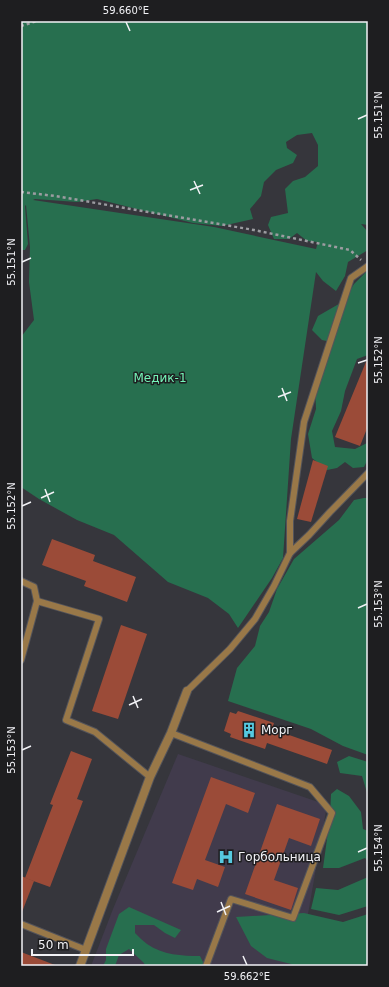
<svg xmlns="http://www.w3.org/2000/svg" width="389" height="987" viewBox="0 0 389 987" font-family="'DejaVu Sans',sans-serif">
  <style>
    .medical { fill: #413b4c }
    .green { fill: #276f4f; fill-rule: evenodd }
    .building { fill: #9b4b38 }
    .lines { fill: none; stroke-linecap: round; stroke-linejoin: round }
    .lane-casing { stroke: #54545a; stroke-width: 8 }
    .street-casing { stroke: #54545a; stroke-width: 10 }
    .path { stroke: #9c9ca1; stroke-width: 2.5; stroke-dasharray: 3 3; stroke-linecap: butt }
    .lane { stroke: #997848; stroke-width: 6 }
    .street { stroke: #997848; stroke-width: 8 }
    .ticks { fill: none; stroke: #f2f2f6; stroke-width: 1.5 }
    .labels { text-anchor: middle; stroke-width: 3; stroke-linejoin: round; paint-order: stroke }
    .park-label { font-size: 12px; fill: #76f5b9; stroke: #1e1e20 }
    .poi-label { font-size: 12px; fill: #f2f2f6; stroke: #1e1e20; text-anchor: start }
    .neatline { fill: none; stroke: #f2f2f6; stroke-width: 1.5 }
    .ticks-label { font-size: 10px; text-anchor: middle; fill: #f2f2f6 }
  </style>
  <rect width="100%" height="100%" fill="#36363c"/>
  <path class="medical" d="M 178,754 L 327,805 L 299,966 L 91,966 L 113,909 Z"/>
  <g class="green">
    <path d="M 21,21 L 368,21 L 368,225 L 361,224 L 368,232 L 368,250 L 348,262 L 345,276 L 336,291 L 323,281 L 316,272 L 291,439 L 283,558 L 272,578 L 238,628 L 229,614 L 208,598 L 168,582 L 114,535 L 77,520 L 39,499 L 21,487 L 21,337 L 34,320 L 29,282 L 30,247 L 26,205 L 25,206 L 28,244 L 25,250 L 21,250 ZM 312,133 L 318,145 L 318,166 L 305,177 L 293,181 L 285,189 L 288,213 L 271,217 L 268,225 L 274,239 L 289,239 L 297,233 L 307,241 L 318,242 L 316,249 L 214,227 L 33,200 L 35,199 L 77,202 L 97,199 L 193,223 L 222,226 L 253,219 L 250,209 L 261,196 L 264,182 L 276,170 L 293,163 L 297,155 L 287,148 L 286,142 L 297,135 Z"/>
    <path d="M 368,270 L 368,355 L 357,359 L 345,391 L 341,411 L 332,431 L 335,447 L 355,449 L 367,443 L 368,459 L 364,467 L 353,468 L 345,462 L 337,468 L 327,470 L 312,458 L 308,434 L 316,409 L 315,386 L 331,342 L 322,340 L 312,330 L 318,316 L 344,301 L 354,284 Z"/>
    <path d="M 364,498 L 368,498 L 368,755 L 343,746 L 311,729 L 228,701 L 237,668 L 255,646 L 260,626 L 269,612 L 277,589 L 294,559 L 339,520 L 354,500 Z"/>
    <path d="M 349,756 L 368,762 L 368,796 L 362,776 L 340,773 L 337,762 Z"/>
    <path d="M 337,789 L 349,796 L 361,812 L 363,829 L 368,831 L 368,861 L 365,858 L 339,868 L 323,868 L 330,817 L 331,794 Z"/>
    <path d="M 368,877 L 368,906 L 339,915 L 311,909 L 316,888 L 338,890 Z"/>
    <path d="M 129,907 L 181,930 L 175,938 L 165,933 L 154,925 L 135,925 L 135,933 C 139,937 143,941 147,944 C 163,955 182,956 200,956 L 205,966 L 145,966 L 144,963 L 129,949 L 119,955 L 115,966 L 103,966 L 106,960 L 106,949 L 119,914 Z"/>
    <path d="M 304,913 L 343,922 L 368,914 L 368,966 L 293,966 L 291,964 L 267,958 L 251,946 L 236,917 Z"/>
  </g>
  <g class="building">
    <path d="M 368,357 L 368,426 L 360,446 L 335,437 Z"/>
    <path d="M 313,460 L 328,466 L 311,522 L 297,519 Z"/>
    <path d="M 52,539 L 95,555 L 93,561 L 136,577 L 127,602 L 84,586 L 86,581 L 42,565 Z"/>
    <path d="M 121,625 L 147,634 L 118,719 L 92,711 Z"/>
    <path d="M 238,711 L 274,723 L 272,729 L 332,750 L 327,764 L 267,743 L 265,749 L 230,737 L 231,734 L 224,731 L 230,712 L 236,714 Z"/>
    <path d="M 71,751 L 92,759 L 77,799 L 83,801 L 50,887 L 25,878 L 53,805 L 50,804 Z"/>
    <path d="M 211,777 L 255,793 L 248,813 L 226,804 L 205,860 L 225,867 L 218,887 L 197,879 L 193,890 L 172,883 Z"/>
    <path d="M 277,804 L 320,819 L 311,846 L 289,838 L 274,880 L 298,888 L 291,910 L 245,894 Z"/>
    <path d="M 21,876 L 34,881 L 22,912 L 21,912 Z"/>
    <path d="M 21,952 L 55,965 L 55,966 L 21,966 Z"/>
  </g>
  <g class="lines">
    <defs>
      <g id="lane">
        <path d="M 290,553 L 290,521 L 304,422 L 351,278 L 368,266"/>
        <path d="M 21,581 L 34,587 L 37,601 L 21,660"/>
        <path d="M 37,601 L 99,619 L 66,720 L 95,732 L 150,777"/>
        <path d="M 187,691 L 230,649 L 255,619 L 274,586 L 290,553 L 309,535 L 330,512 L 368,473"/>
        <path d="M 171,733 L 310,787 L 332,813 L 293,918 L 231,899 L 206,966"/>
        <path d="M 21,924 L 86,950"/>
      </g>
      <path id="street" d="M 80,966 L 150,777 L 171,733 L 187,691"/>
    </defs>
    <use href="#lane" class="lane-casing"/>
    <use href="#street" class="street-casing"/>
    <g class="path">
      <path d="M 21,26 L 37,21"/>
      <path d="M 21,192 L 55,196 L 254,230 L 350,250 L 361,260"/>
    </g>
    <use href="#lane" class="lane"/>
    <use href="#street" class="street"/>
  </g>
  <path class="ticks" d="M 126,22 L 130,31M 358,119 L 367,115M 194,181 L 200,194M 190,190 L 203,185M 22,262 L 31,258M 358,363 L 367,360M 282,388 L 287,401M 278,397 L 291,392M 45,489 L 50,502M 41,498 L 54,492M 22,506 L 31,502M 358,608 L 367,604M 133,696 L 138,708M 129,705 L 142,699M 22,750 L 31,746M 358,852 L 367,848M 221,902 L 226,915M 217,912 L 230,906M 243,956 L 247,965"/>
  <defs>
    <symbol id="building-bare" viewBox="-9 -9 18 18"><path d="M-4-6H4V6H1V3H-1V6H-4ZM-2.5-4.3h1.7v1.8h-1.7ZM.8-4.3h1.7v1.8H.8ZM-2.5-1h1.7V.8h-1.7ZM.8-1h1.7V.8H.8Z" fill="#56c9e0" stroke="#1e1e20" stroke-width="2.5" paint-order="stroke"/></symbol>
    <symbol id="hospital-bare" viewBox="-9 -9 18 18"><path d="M-5-5h3v3.5h4V-5h3V5h-3V1.5h-4V5h-3Z" fill="#56c9e0" stroke="#1e1e20" stroke-width="2.5" paint-order="stroke"/></symbol>
  </defs>
  <g fill-rule="evenodd">
    <use href="#building-bare" x="238" y="719" width="22" height="22"/>
    <use href="#hospital-bare" x="215" y="846" width="22" height="22"/>
  </g>
  <g class="labels">
    <g class="park-label">
      <text x="160" y="382">Медик-1</text>
    </g>
    <g class="poi-label">
      <text x="261" y="734">Морг</text>
      <text x="238" y="861">Горбольница</text>
    </g>
  </g>
  <rect width="389" height="987" fill="none" stroke="#1e1e20" stroke-width="44"/>
  <path d="M32 949v6h101v-6" fill="none" stroke="#f2f2f6" stroke-width="2"/>
  <text x="38" y="949" font-size="12" fill="#f2f2f6" stroke="#1e1e20" stroke-width="3" paint-order="stroke">50 m</text>
  <rect x="22" y="22" width="345" height="943" class="neatline"/>
  <g class="ticks-label">
    <text x="126" y="14">59.660°E</text>
    <text transform="translate(378 115) rotate(-90)" y="4">55.151°N</text>
    <text transform="translate(11 262) rotate(-90)" y="4">55.151°N</text>
    <text transform="translate(378 360) rotate(-90)" y="4">55.152°N</text>
    <text transform="translate(11 506) rotate(-90)" y="4">55.152°N</text>
    <text transform="translate(378 604) rotate(-90)" y="4">55.153°N</text>
    <text transform="translate(11 750) rotate(-90)" y="4">55.153°N</text>
    <text transform="translate(378 848) rotate(-90)" y="4">55.154°N</text>
    <text x="247" y="980">59.662°E</text>
  </g>
</svg>
